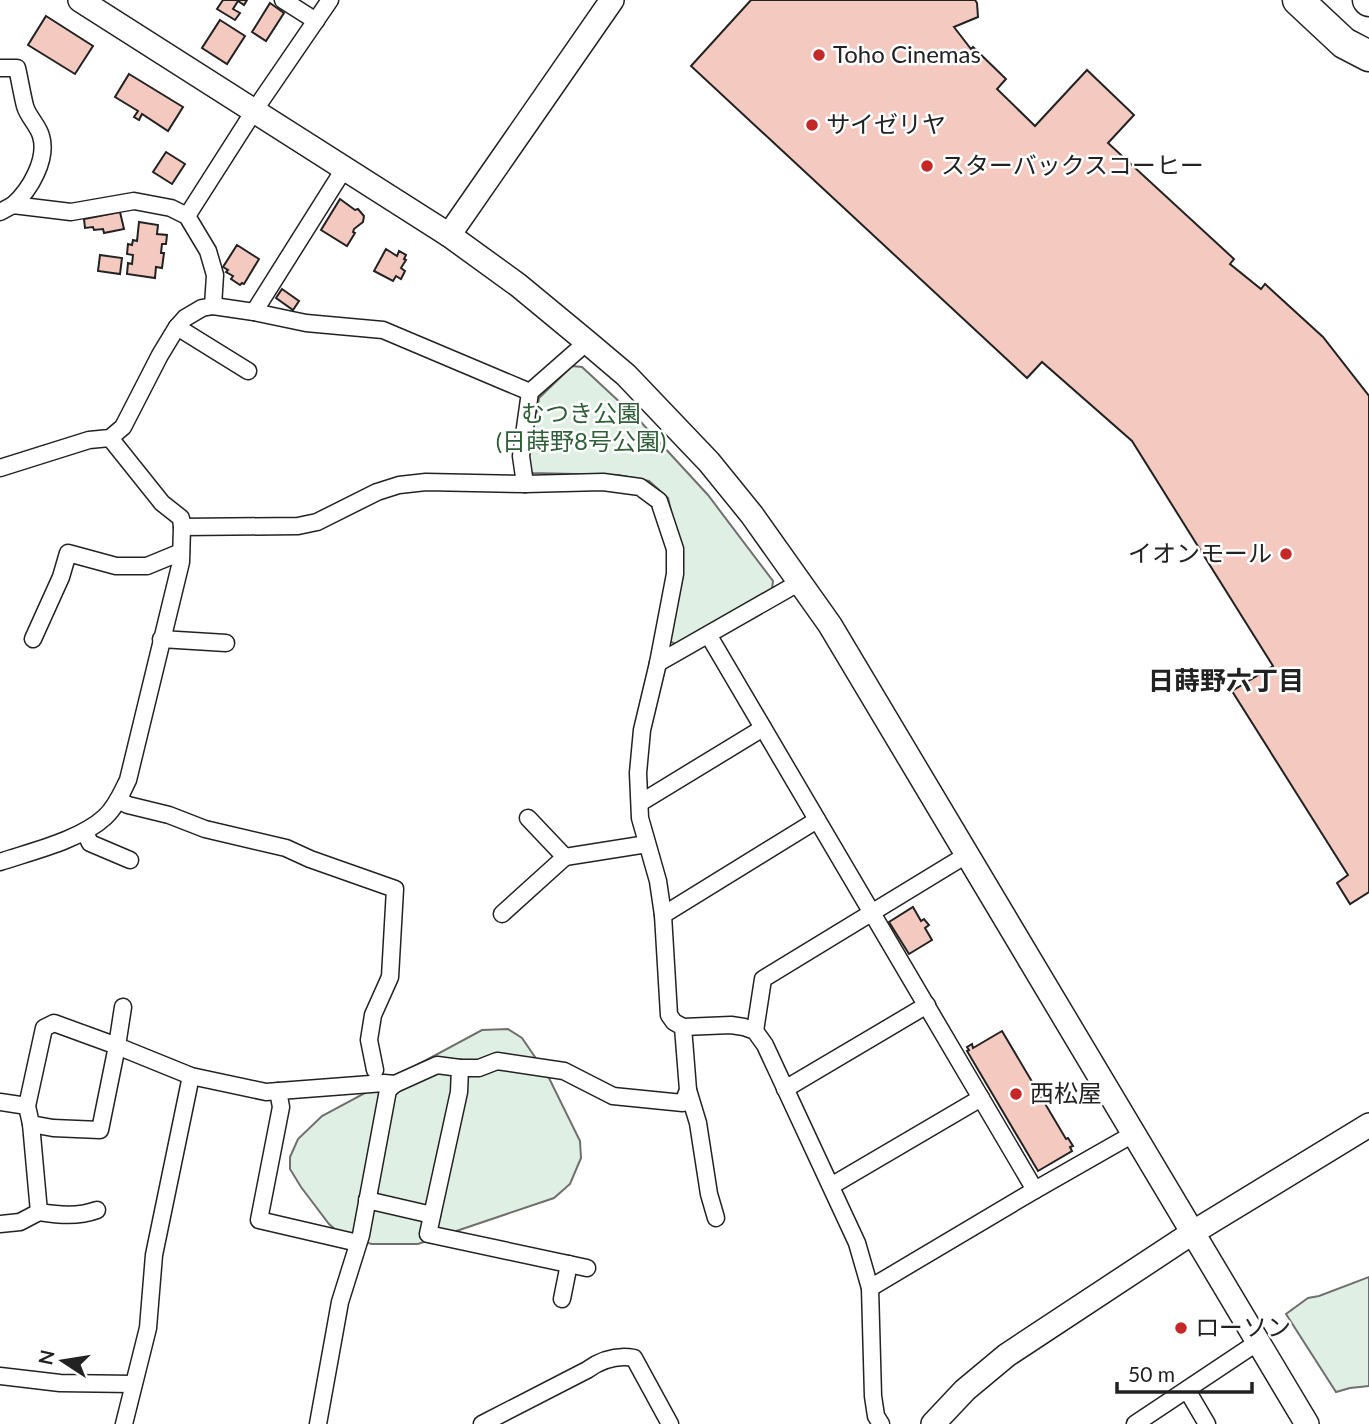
<svg xmlns="http://www.w3.org/2000/svg" width="1369" height="1424" viewBox="0 0 1369 1424" font-family="Lato,'Noto Sans JP',sans-serif">
  <style>
    .green { fill: #e0efe3; stroke: #6f6f6f; stroke-width: 2 }
    .building { fill: #f3c9c0; stroke: #222; stroke-width: 2 }
    .lines { fill: none; stroke-linecap: round; stroke-linejoin: round }
    .street-casing { stroke: #222; stroke-width: 19 }
    .secondary-casing { stroke: #222; stroke-width: 26 }
    .highway-casing { stroke: #222; stroke-width: 33 }
    .street { stroke: #fff; stroke-width: 16 }
    .secondary { stroke: #fff; stroke-width: 23 }
    .highway { stroke: #fff; stroke-width: 30 }
    .poi-dot { fill: #c62828; stroke: #fff; stroke-width: 2.5 }
    .labels { text-anchor: middle; stroke-width: 5; stroke-linejoin: round; paint-order: stroke }
    .poi-label { font-size: 24px; fill: #222; stroke: #fff; text-anchor: start }
    .park-label { font-size: 24px; fill: #2f5e38; stroke: #fff }
    .neighbourhood-label { font-size: 26px; font-weight: bold; fill: #222; stroke: #fff }
  </style>
  <rect width="100%" height="100%" fill="#fff"/>
  <g class="green">
    <path d="M 572,366 L 582,367 L 639,420 L 708,495 L 773,581 L 772,589 L 677,645 L 670,641 L 683,575 L 682,557 L 668,498 L 649,481 L 618,475 L 532,473 L 527,465 L 539,398 Z"/>
    <path d="M 508,1029 L 522,1038 L 548,1076 L 580,1141 L 581,1158 L 570,1184 L 554,1198 L 418,1244 L 372,1244 L 344,1237 L 329,1224 L 301,1187 L 290,1169 L 290,1157 L 298,1139 L 322,1116 L 482,1030 Z"/>
    <path d="M 1369,1277 L 1369,1386 L 1350,1388 L 1336,1392 L 1286,1314 L 1308,1298 L 1319,1296 Z"/>
  </g>
  <g class="building">
    <path d="M 223,0 L 247,0 L 244,5 L 238,1 L 233,9 L 240,13 L 235,20 L 217,9 Z"/>
    <path d="M 751,0 L 975,0 L 977,3 L 978,17 L 954,27 L 971,49 L 973,47 L 1006,79 L 997,89 L 1035,126 L 1087,70 L 1134,115 L 1108,143 L 1234,259 L 1230,264 L 1261,289 L 1265,284 L 1323,337 L 1369,396 L 1369,892 L 1350,904 L 1337,883 L 1348,875 L 1232,691 L 1273,666 L 1132,441 L 1042,362 L 1027,378 L 691,66 Z"/>
    <path d="M 270,3 L 284,13 L 266,41 L 252,32 Z"/>
    <path d="M 46,16 L 93,46 L 75,74 L 28,45 Z"/>
    <path d="M 220,20 L 245,36 L 227,64 L 202,48 Z"/>
    <path d="M 129,74 L 183,107 L 168,131 L 142,114 L 139,120 L 134,117 L 138,111 L 115,97 Z"/>
    <path d="M 166,152 L 185,164 L 172,184 L 153,172 Z"/>
    <path d="M 340,199 L 355,210 L 358,209 L 364,216 L 363,222 L 354,229 L 353,232 L 355,233 L 347,246 L 321,230 Z"/>
    <path d="M 120,212 L 124,229 L 104,233 L 103,229 L 94,230 L 93,227 L 85,228 L 84,219 Z"/>
    <path d="M 139,222 L 158,225 L 157,234 L 167,235 L 166,244 L 162,244 L 161,253 L 164,253 L 162,268 L 156,267 L 155,278 L 127,274 L 128,263 L 132,264 L 133,255 L 127,254 L 128,244 L 132,245 L 133,240 L 137,241 Z"/>
    <path d="M 237,245 L 259,259 L 244,284 L 242,283 L 240,285 L 231,279 L 233,276 L 226,272 L 228,270 L 223,267 Z"/>
    <path d="M 386,249 L 397,256 L 399,251 L 406,255 L 404,259 L 406,260 L 401,268 L 405,271 L 401,279 L 396,276 L 393,281 L 374,271 Z"/>
    <path d="M 100,255 L 122,258 L 120,274 L 98,271 Z"/>
    <path d="M 282,289 L 299,301 L 293,310 L 276,298 Z"/>
    <path d="M 913,907 L 921,921 L 924,919 L 929,925 L 925,928 L 932,940 L 909,954 L 889,922 Z"/>
    <path d="M 1002,1031 L 1066,1139 L 1068,1138 L 1073,1146 L 1070,1147 L 1072,1151 L 1038,1171 L 967,1051 L 969,1050 L 967,1047 L 972,1044 L 973,1048 Z"/>
  </g>
  <g class="lines">
    <defs>
      <g id="street">
        <path d="M 283,0 L 316,21"/>
        <path d="M 0,68 L 17,68 C 20,81 22,94 25,106 C 28,117 38,125 41,136 C 48,159 30,190 13,205"/>
        <path d="M 0,212 L 13,205 L 71,212 L 134,201 L 171,208 L 187,216 L 208,251 L 215,275 L 213,306"/>
        <path d="M 187,216 L 254,111 L 330,0"/>
        <path d="M 254,312 L 344,169"/>
        <path d="M 177,327 L 248,371"/>
        <path d="M 0,468 L 89,440 L 110,438 L 123,427 L 160,355 L 177,327 L 185,318 L 202,308 L 213,306 L 254,312 L 306,323 L 383,330 L 530,392"/>
        <path d="M 525,484 L 521,456 L 530,392 L 587,342"/>
        <path d="M 182,527 L 298,526 L 317,522 L 377,492 L 399,485 L 426,482 L 525,484 L 603,482 L 640,487 L 659,501 L 675,549 L 675,574 L 658,663 L 642,730 L 638,773 L 640,818 L 658,881 L 663,915 L 669,1015 L 674,1022 L 683,1027 L 731,1025 L 744,1027 L 755,1031 L 765,1045 L 857,1243 L 870,1288 L 873,1396 L 876,1416 L 881,1424"/>
        <path d="M 709,636 L 1035,1190"/>
        <path d="M 33,639 L 61,577 L 68,553 L 116,566 L 147,566 L 181,552"/>
        <path d="M 161,639 L 226,643"/>
        <path d="M 658,663 L 800,582"/>
        <path d="M 118,800 L 128,805 L 169,815 L 205,829 L 286,848 L 310,859 L 395,889 L 390,977 L 373,1015 L 369,1040 L 375,1070"/>
        <path d="M 640,803 L 763,728"/>
        <path d="M 528,818 L 565,857 L 647,844"/>
        <path d="M 85,832 L 90,843 L 130,860"/>
        <path d="M 0,862 C 33,851 80,840 105,817 C 116,807 122,792 128,780 L 181,562 L 182,527 L 181,518 L 162,503 L 110,438"/>
        <path d="M 502,914 L 565,857"/>
        <path d="M 663,915 L 817,820"/>
        <path d="M 123,1007 L 117,1046 L 100,1130 L 53,1128 L 31,1124 L 27,1106 L 44,1028 L 54,1023 L 117,1046 L 191,1076 L 266,1092 L 384,1083 L 395,1084"/>
        <path d="M 755,1031 L 763,979 L 968,854"/>
        <path d="M 460,1068 L 459,1092 L 428,1234 L 587,1268"/>
        <path d="M 785,1089 L 927,1005"/>
        <path d="M 688,1090 L 698,1123 L 709,1194 L 716,1218"/>
        <path d="M 278,1091 L 281,1107 L 259,1220 L 358,1243"/>
        <path d="M 0,1102 L 27,1106"/>
        <path d="M 831,1186 L 981,1098"/>
        <path d="M 367,1200 L 432,1215"/>
        <path d="M 39,1212 C 59,1215 78,1217 97,1210"/>
        <path d="M 0,1224 L 20,1222 L 39,1212 L 31,1124"/>
        <path d="M 870,1288 L 1035,1190 L 1135,1133"/>
        <path d="M 562,1299 L 569,1264"/>
        <path d="M 0,1376 L 60,1383 L 133,1384"/>
        <path d="M 1187,1390 L 1207,1424"/>
        <path d="M 124,1424 L 148,1328 L 154,1255 L 191,1076"/>
        <path d="M 318,1424 L 340,1302 L 361,1235 L 388,1090 L 395,1084 L 437,1065 L 460,1068 L 479,1068 L 497,1061 L 564,1071 L 613,1096 L 683,1103 L 688,1090 L 683,1027"/>
        <path d="M 482,1424 L 587,1370 C 601,1360 617,1355 634,1358 L 670,1424"/>
        <path d="M 1135,1424 L 1258,1342"/>
      </g>
      <g id="secondary">
        <path d="M 80,0 L 449,235 L 518,285 L 587,342 L 626,375 L 709,462 L 752,515 L 830,625 L 1307,1424"/>
        <path d="M 449,235 L 612,0"/>
        <path d="M 933,1424 L 965,1390 L 1007,1355 L 1192,1233 L 1369,1125"/>
      </g>
      <g id="highway">
        <path d="M 1298,0 L 1344,43 L 1369,56"/>
        <path d="M 1368,0 L 1369,1"/>
      </g>
    </defs>
    <use href="#street" class="street-casing"/>
    <use href="#secondary" class="secondary-casing"/>
    <use href="#highway" class="highway-casing"/>
    <use href="#street" class="street"/>
    <use href="#secondary" class="secondary"/>
    <use href="#highway" class="highway"/>
  </g>
  <g class="poi-dot">
    <circle cx="819" cy="55" r="7"/>
    <circle cx="812" cy="125" r="7"/>
    <circle cx="927" cy="166" r="7"/>
    <circle cx="1286" cy="554" r="7"/>
    <circle cx="1016" cy="1094" r="7"/>
    <circle cx="1181" cy="1328" r="7"/>
  </g>
  <g class="labels">
    <g class="poi-label">
      <text x="833" y="63">Toho Cinemas</text>
      <text x="826" y="133">サイゼリヤ</text>
      <text x="941" y="174">スターバックスコーヒー</text>
      <text x="1272" y="562" text-anchor="end">イオンモール</text>
      <text x="1030" y="1102">西松屋</text>
      <text x="1195" y="1336">ローソン</text>
    </g>
    <g class="park-label">
      <text x="581" y="422">むつき公園<tspan x="581" dy="28">(日蒔野8号公園)</tspan></text>
    </g>
    <g class="neighbourhood-label">
      <text x="1226" y="690">日蒔野六丁目</text>
    </g>
  </g>
  <g transform="translate(63 1361) rotate(282)" stroke="#ffffff" stroke-width="5" paint-order="stroke">
  <path d="M0-5L12 26L0 18L-12 26Z" fill="#222222"/>
  <text y="-10" font-size="19" font-weight="bold" text-anchor="middle" fill="#222222">N</text>
  </g>
  <path d="M1117 1382v10h135v-10" fill="none" stroke="#222222" stroke-width="3.5"/>
  <text x="1128" y="1382" font-size="21" fill="#222222" stroke="#ffffff" stroke-width="5" paint-order="stroke">50 m</text>
</svg>
